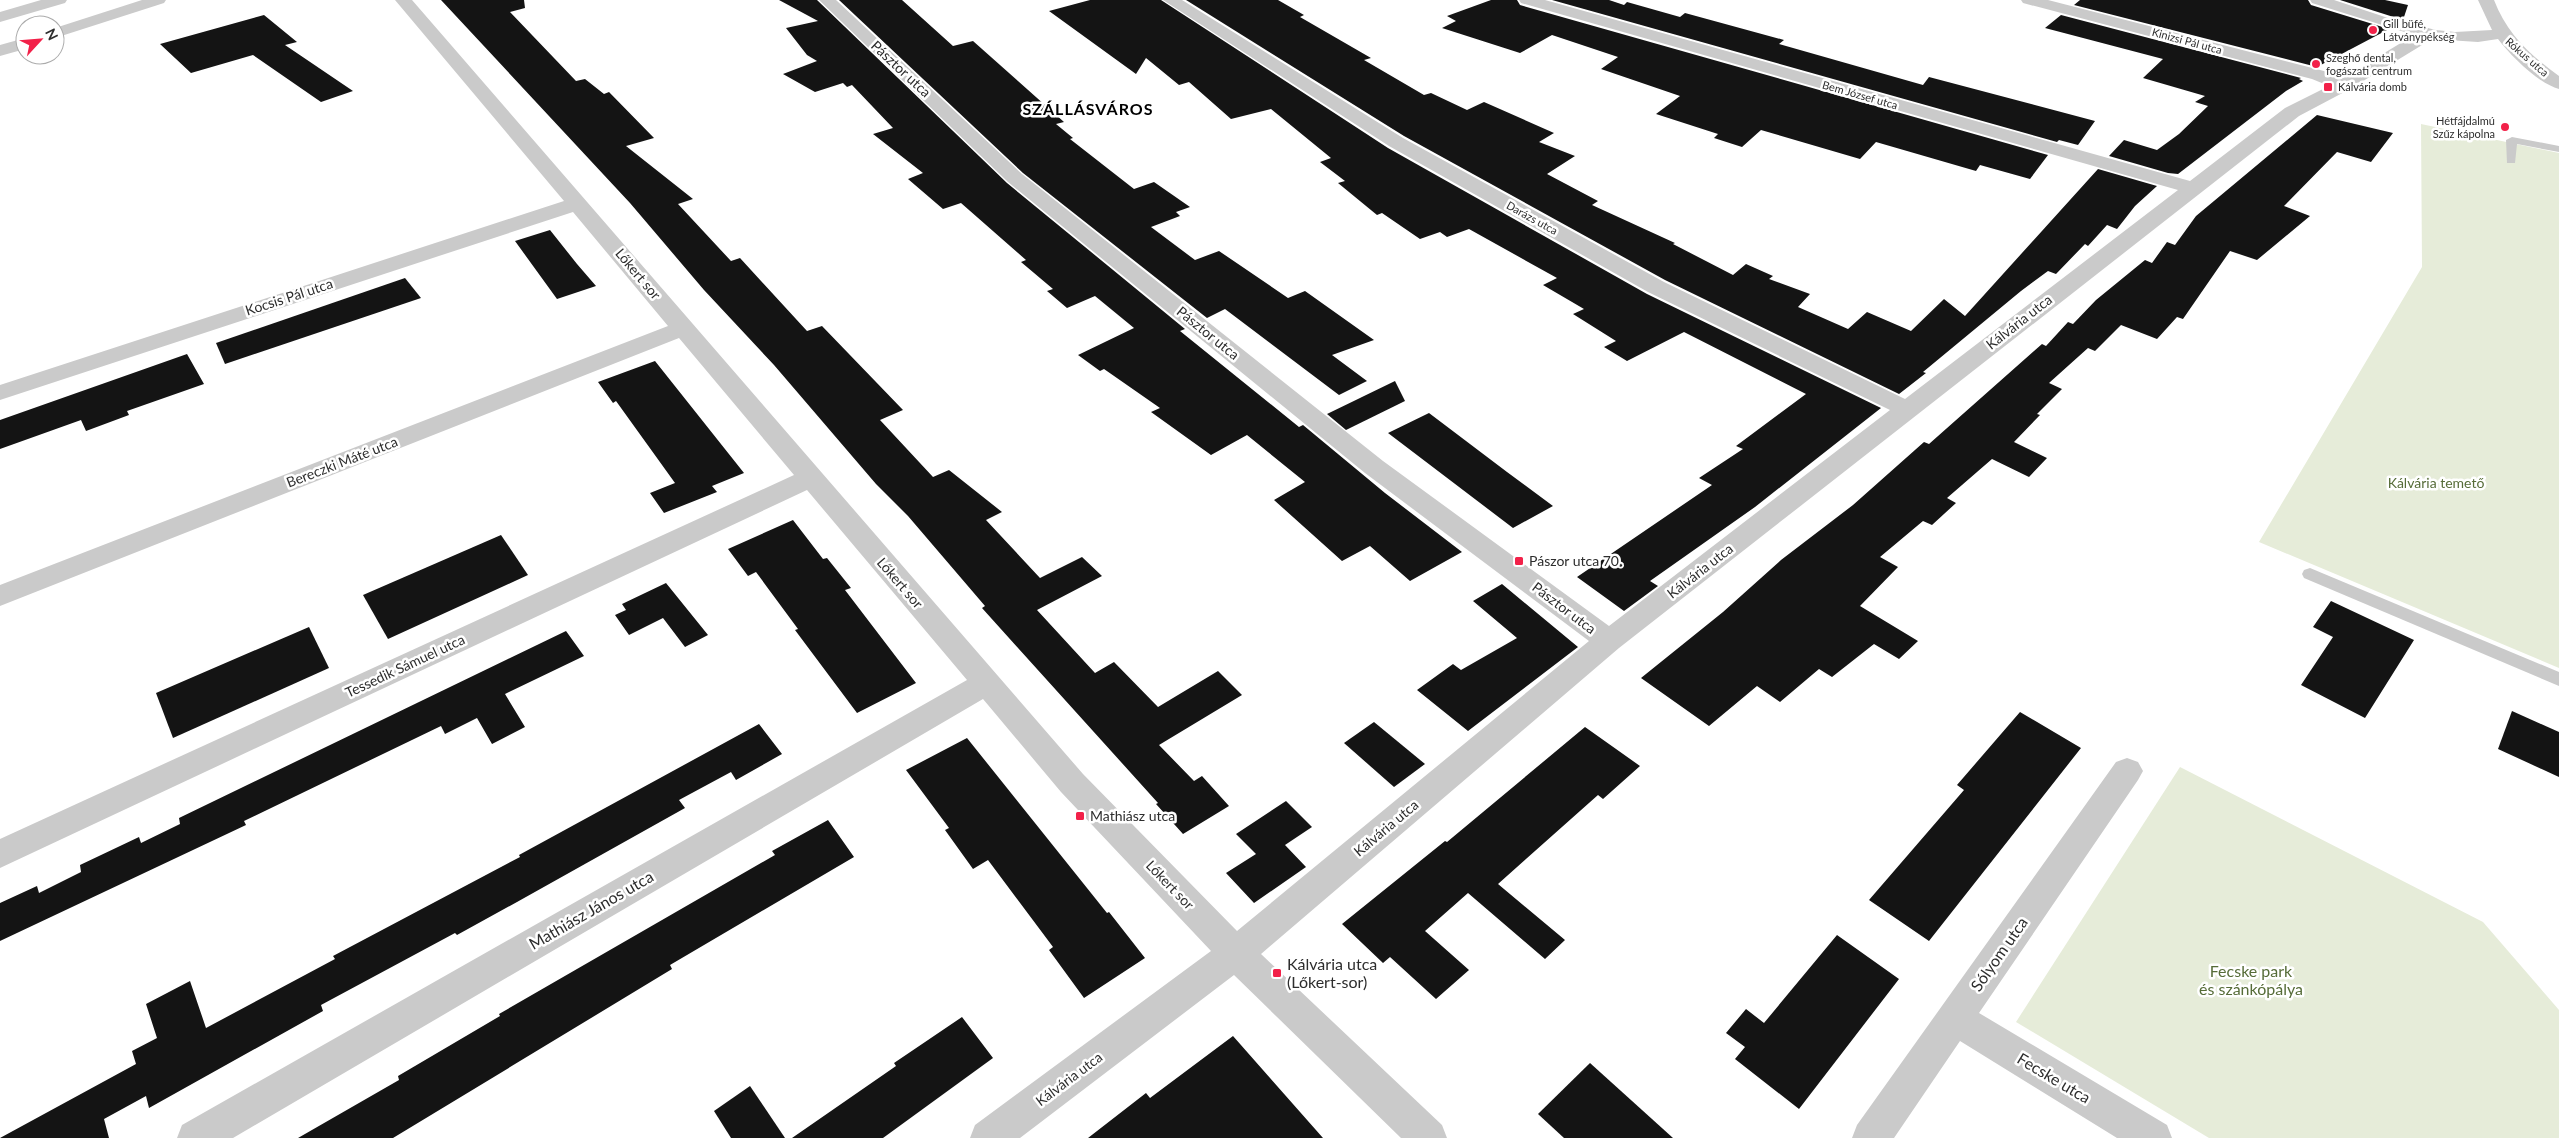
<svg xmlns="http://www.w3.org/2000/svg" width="2559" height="1138" viewBox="0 0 2559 1138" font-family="Lato,sans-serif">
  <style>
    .green { fill: #e6ecd9 }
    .building { fill: #141414 }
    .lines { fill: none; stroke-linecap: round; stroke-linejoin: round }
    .service { fill: #cacaca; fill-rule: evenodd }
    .minor { fill: #cacaca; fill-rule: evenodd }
    .poi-dot { fill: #f22149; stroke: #fff; stroke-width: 2 }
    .labels { text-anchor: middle; stroke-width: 5; stroke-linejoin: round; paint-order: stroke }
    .far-poi-label { font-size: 11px; fill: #2d2d2d; stroke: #fff; text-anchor: start }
    .far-street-label { font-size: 11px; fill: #2d2d2d; stroke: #fff }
    .street-label { font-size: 14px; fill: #2d2d2d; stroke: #fff }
    .park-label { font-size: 14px; fill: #566c38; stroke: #fff }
    .poi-label { font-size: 14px; fill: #2d2d2d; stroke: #fff; text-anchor: start }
    .far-district-label { font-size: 16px; font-weight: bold; letter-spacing: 1px; fill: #000; stroke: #fff }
    .near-street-label { font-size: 16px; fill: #2d2d2d; stroke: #fff }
    .near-poi-label { font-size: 16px; fill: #2d2d2d; stroke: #fff; text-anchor: start }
    .near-park-label { font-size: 16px; fill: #566c38; stroke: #fff }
  </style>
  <rect width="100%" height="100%" fill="#fff"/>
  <g class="green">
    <path d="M 2421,124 L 2559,153 L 2559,668 L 2259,542 L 2422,267 Z"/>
    <path d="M 2180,767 L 2483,922 L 2559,1010 L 2559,1138 L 2209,1138 L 2016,1022 Z"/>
  </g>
  <g class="building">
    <path d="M 441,0 L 524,0 L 525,8 L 510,12 L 576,81 L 585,79 L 604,94 L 609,92 L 654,138 L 626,146 L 693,199 L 678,204 L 731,261 L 740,258 L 807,331 L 822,326 L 903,410 L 880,420 L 933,477 L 949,470 L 1002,512 L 986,520 L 1040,578 L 1082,557 L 1102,576 L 1037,610 L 1095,673 L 1114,662 L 1158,707 L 1218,671 L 1242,695 L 1159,745 L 1194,781 L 1202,776 L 1229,806 L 1183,834 L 1156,804 L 1158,803 L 982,608 L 985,606 L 908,516 L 876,484 L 774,365 L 704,290 L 630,203 Z"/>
    <path d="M 779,0 L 817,0 L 1007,183 L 1185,329 L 1180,331 L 1299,427 L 1303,425 L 1385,493 L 1462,552 L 1410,581 L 1370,546 L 1342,561 L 1274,500 L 1305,482 L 1247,435 L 1211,455 L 1151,412 L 1160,408 L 1104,369 L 1100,371 L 1078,355 L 1134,328 L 1095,296 L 1067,308 L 1047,291 L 1053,289 L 1021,262 L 1026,260 L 961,203 L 943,209 L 908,179 L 923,173 L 873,134 L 893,128 L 852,85 L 847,87 L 843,83 L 815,92 L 783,74 L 817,61 L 807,55 L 786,28 L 818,21 Z"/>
    <path d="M 839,0 L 902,0 L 953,46 L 973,41 L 1064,122 L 1056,124 L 1073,138 L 1070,139 L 1134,189 L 1154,182 L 1190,207 L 1176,212 L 1180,216 L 1151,227 L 1195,260 L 1219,251 L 1288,298 L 1305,291 L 1374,340 L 1332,355 L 1367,381 L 1339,395 L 1225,309 L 1207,318 L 1023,173 Z"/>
    <path d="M 1090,0 L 1161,0 L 1388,148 L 1647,294 L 1881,408 L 1755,507 L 1650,581 L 1658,586 L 1624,611 L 1577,577 L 1712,485 L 1699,478 L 1743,449 L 1736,446 L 1806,394 L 1684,332 L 1627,361 L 1604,347 L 1616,341 L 1573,314 L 1584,309 L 1543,285 L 1557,278 L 1469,229 L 1447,237 L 1440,232 L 1420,239 L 1382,213 L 1377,215 L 1338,183 L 1345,181 L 1320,162 L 1331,158 L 1271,109 L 1231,119 L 1189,82 L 1179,85 L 1146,58 L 1136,74 L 1049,11 Z"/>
    <path d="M 1186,0 L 1278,0 L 1304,15 L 1300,17 L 1371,58 L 1364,60 L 1424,95 L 1431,93 L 1467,110 L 1484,102 L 1554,133 L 1539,142 L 1575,156 L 1547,174 L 1598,201 L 1592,205 L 1675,243 L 1673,244 L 1733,275 L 1746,264 L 1773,276 L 1769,279 L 1810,294 L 1798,307 L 1848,329 L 1867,312 L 1911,331 L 1944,299 L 1965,316 L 2098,169 L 2157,186 L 2135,206 L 2117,229 L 2107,225 L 2088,246 L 2085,244 L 2056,274 L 2048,271 L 2021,291 L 1923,372 L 1926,373 L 1899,394 L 1665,280 L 1404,136 Z"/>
    <path d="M 1491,0 L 1517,0 L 1520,5 L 2048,155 L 2030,179 L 1980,165 L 1976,171 L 1876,142 L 1860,159 L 1761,130 L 1742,147 L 1714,138 L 1718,134 L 1656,114 L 1680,96 L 1601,69 L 1618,57 L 1552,35 L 1520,53 L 1442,28 L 1456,21 L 1447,16 Z"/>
    <path d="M 1552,0 L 1609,0 L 1624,5 L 1627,2 L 1680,17 L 1685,13 L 1784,40 L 1779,44 L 1923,85 L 1929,77 L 2095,121 L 2078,145 L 2059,140 L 2057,142 Z"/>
    <path d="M 2080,0 L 2308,0 L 2311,5 L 2389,29 L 2317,67 L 2074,5 Z"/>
    <path d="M 2340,0 L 2385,0 L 2408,5 L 2403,20 Z"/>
    <path d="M 264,15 L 297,42 L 285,45 L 353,91 L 321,102 L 253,55 L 191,73 L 160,44 Z"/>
    <path d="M 2061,15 L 2301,78 L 2299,79 L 2303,81 L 2286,91 L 2178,174 L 2168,173 L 2109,156 L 2124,140 L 2157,150 L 2179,134 L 2208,106 L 2195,102 L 2205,96 L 2143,78 L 2163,59 L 2045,28 Z"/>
    <path d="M 2317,115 L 2393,133 L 2371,162 L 2337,152 L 2284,206 L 2310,216 L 2257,260 L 2230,251 L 2183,319 L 2177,317 L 2157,339 L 2121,325 L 2095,351 L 2088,348 L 2049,383 L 2062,389 L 2037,414 L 2040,415 L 2014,442 L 2047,458 L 2029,477 L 1992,459 L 1947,498 L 1956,503 L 1932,525 L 1923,521 L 1880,557 L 1898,567 L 1860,606 L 1918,641 L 1899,659 L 1874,644 L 1832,677 L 1819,669 L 1780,702 L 1757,686 L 1709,726 L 1641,678 L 1723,612 L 1781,560 L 1853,505 L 1924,442 L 1929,444 L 2042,344 L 2046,346 L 2068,322 L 2073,324 L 2096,300 L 2145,260 L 2152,263 L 2167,242 L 2175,245 L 2196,216 Z"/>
    <path d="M 550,230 L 577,264 L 596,286 L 557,299 L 515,241 Z"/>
    <path d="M 405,278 L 421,298 L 225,364 L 216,343 Z"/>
    <path d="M 187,354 L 204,384 L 127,411 L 129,415 L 86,431 L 81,420 L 0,449 L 0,420 Z"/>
    <path d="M 655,361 L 744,473 L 712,486 L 717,492 L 664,513 L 650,493 L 675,483 L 616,401 L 613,403 L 598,382 Z"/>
    <path d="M 1395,381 L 1405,401 L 1346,430 L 1327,414 Z"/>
    <path d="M 1429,413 L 1507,472 L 1553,506 L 1513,528 L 1388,433 Z"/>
    <path d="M 793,520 L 823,559 L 827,558 L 851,588 L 845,590 L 916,683 L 857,713 L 795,630 L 798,629 L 756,572 L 748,576 L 728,549 Z"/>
    <path d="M 501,535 L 528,575 L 388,639 L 363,595 Z"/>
    <path d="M 666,583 L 708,635 L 685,647 L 663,618 L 629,635 L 615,615 L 626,610 L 622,604 Z"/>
    <path d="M 1502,584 L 1578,647 L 1468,731 L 1417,690 L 1453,664 L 1461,670 L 1517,638 L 1473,601 Z"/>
    <path d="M 2331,601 L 2414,640 L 2365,718 L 2301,685 L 2333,637 L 2313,627 Z"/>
    <path d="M 309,627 L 329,668 L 173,738 L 156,693 Z"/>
    <path d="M 566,631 L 584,656 L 505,694 L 525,727 L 492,744 L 477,718 L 445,734 L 441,726 L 244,821 L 246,825 L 0,941 L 0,903 L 37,886 L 39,893 L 81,872 L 80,865 L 139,837 L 141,843 L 180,824 L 179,818 Z"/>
    <path d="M 2512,711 L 2559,732 L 2559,777 L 2498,749 Z"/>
    <path d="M 2020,712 L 2081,748 L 1929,941 L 1869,900 L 1964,790 L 1957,785 Z"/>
    <path d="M 1374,722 L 1425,764 L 1394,787 L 1344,743 Z"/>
    <path d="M 759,724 L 782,754 L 736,780 L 731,772 L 679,800 L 685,808 L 517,902 L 457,935 L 455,933 L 321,1005 L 323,1011 L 149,1108 L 146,1096 L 104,1119 L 109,1138 L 0,1138 L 136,1064 L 132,1051 L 157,1038 L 146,1004 L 190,981 L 206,1028 L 335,959 L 333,956 L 520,857 L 519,855 Z"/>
    <path d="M 1585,727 L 1640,766 L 1603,799 L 1598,795 L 1498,884 L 1565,940 L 1545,959 L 1468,893 L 1425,931 L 1469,970 L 1436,999 L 1390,957 L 1383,963 L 1342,924 L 1445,841 L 1447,842 Z"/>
    <path d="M 967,738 L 1107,913 L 1109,912 L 1145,958 L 1084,998 L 1049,950 L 1053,947 L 988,860 L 973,869 L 945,830 L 949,828 L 906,770 Z"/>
    <path d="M 1286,801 L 1312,827 L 1285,845 L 1306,867 L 1254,903 L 1226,873 L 1256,854 L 1236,834 Z"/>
    <path d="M 828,820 L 854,857 L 670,965 L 672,969 L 393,1138 L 298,1138 L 399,1080 L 398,1076 L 500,1016 L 499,1014 L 775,855 L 772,851 Z"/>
    <path d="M 1837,935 L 1899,979 L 1799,1109 L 1735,1059 L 1745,1047 L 1726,1033 L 1746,1009 L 1764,1023 Z"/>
    <path d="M 962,1017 L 993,1058 L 883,1138 L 792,1138 L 896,1066 L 894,1063 Z"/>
    <path d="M 1233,1036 L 1323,1138 L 1088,1138 L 1146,1093 L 1150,1098 Z"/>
    <path d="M 1590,1063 L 1673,1138 L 1564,1138 L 1538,1114 Z"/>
    <path d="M 750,1086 L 785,1138 L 731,1138 L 714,1111 Z"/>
  </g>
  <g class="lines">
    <g class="service">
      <path d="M 2512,137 L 2559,146 L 2559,152 L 2517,144 L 2515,163 L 2507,163 L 2506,140 Z"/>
      <path d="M 2310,568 L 2559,672 L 2559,686 L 2304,578 L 2302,574 L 2304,570 Z"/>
    </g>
    <g class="minor">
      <path d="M 41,0 L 67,0 L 65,3 L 0,22 L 0,12 Z"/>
      <path d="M 142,0 L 166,0 L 164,3 L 55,38 L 55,28 Z"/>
      <path d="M 395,0 L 412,0 L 1083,774 L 1237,931 L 1589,641 L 1365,473 L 1008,182 L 819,0 L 836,0 L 1022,174 L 1383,461 L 1609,626 L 1890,410 L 1648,292 L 1389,146 L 1163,0 L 1182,0 L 1403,138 L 1664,282 L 1905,399 L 2178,190 L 1521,3 L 1519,0 L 1545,0 L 2190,181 L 2285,108 L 2329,86 L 2312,79 L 2023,3 L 2021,0 L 2048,0 L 2324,71 L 2343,78 L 2414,35 L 2312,3 L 2310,0 L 2334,0 L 2391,19 L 2436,30 L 2455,32 L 2492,30 L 2478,0 L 2494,0 C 2507,34 2530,55 2559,76 L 2559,89 C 2539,84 2511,56 2498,39 L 2478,42 L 2432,39 L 2350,89 L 2299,116 L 1619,648 L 1261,954 L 1442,1125 L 1447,1138 L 1401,1138 L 1234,975 L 1020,1138 L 970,1138 L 975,1125 L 1211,951 L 1061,792 L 983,699 L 233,1138 L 177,1138 L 182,1125 L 967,680 L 807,490 L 0,868 L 0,839 L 794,475 L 679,338 L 0,606 L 0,585 L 668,326 L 573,212 L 0,400 L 0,385 L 564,201 Z"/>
      <path d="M 25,38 L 25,49 L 0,56 L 0,45 Z"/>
      <path d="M 2127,758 L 2138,762 L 2143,771 L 2138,780 L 1979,1013 L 2167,1125 L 2172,1138 L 2117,1138 L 1960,1041 L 1894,1138 L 1852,1138 L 1857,1125 L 2116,762 Z"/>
    </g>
  </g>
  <g class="poi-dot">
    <circle cx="2373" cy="30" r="5"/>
    <circle cx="2316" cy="64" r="5"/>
    <rect x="2323" y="82" width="10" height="10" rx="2.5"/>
    <circle cx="2505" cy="127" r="5"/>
    <rect x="1514" y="556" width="10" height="10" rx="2.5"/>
    <rect x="1075" y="811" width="10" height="10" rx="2.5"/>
    <rect x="1272" y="968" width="10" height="10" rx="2.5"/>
  </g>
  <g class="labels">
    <g class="far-poi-label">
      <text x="2383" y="28">Gill büfé,<tspan x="2383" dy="13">Látványpékség</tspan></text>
      <text x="2326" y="62">Szeghő dental,<tspan x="2326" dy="13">fogászati centrum</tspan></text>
      <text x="2338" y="91">Kálvária domb</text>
      <text x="2495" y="125" text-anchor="end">Hétfájdalmú<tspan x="2495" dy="13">Szűz kápolna</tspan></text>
    </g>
    <g class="far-street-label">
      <text transform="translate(2187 41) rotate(15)" y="4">Kinizsi Pál utca</text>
      <text transform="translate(2527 57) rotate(41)" y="4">Rókus utca</text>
      <text transform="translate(1860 95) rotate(16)" y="4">Bem József utca</text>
      <text transform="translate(1532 218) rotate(29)" y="4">Darázs utca</text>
    </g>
    <g class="street-label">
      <text transform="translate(901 69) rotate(43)" y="5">Pásztor utca</text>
      <text transform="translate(638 274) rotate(50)" y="5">Lőkert sor</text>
      <text transform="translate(289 297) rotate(-18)" y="5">Kocsis Pál utca</text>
      <text transform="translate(2019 322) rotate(-38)" y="5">Kálvária utca</text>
      <text transform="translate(1208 333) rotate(39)" y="5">Pásztor utca</text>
      <text transform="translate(342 462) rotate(-21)" y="5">Bereczki Máté utca</text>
      <text transform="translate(1700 571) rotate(-38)" y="5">Kálvária utca</text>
      <text transform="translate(900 583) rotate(49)" y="5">Lőkert sor</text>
      <text transform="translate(1564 608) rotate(37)" y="5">Pásztor utca</text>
      <text transform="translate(405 666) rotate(-25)" y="5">Tessedik Sámuel utca</text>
      <text transform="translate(1386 828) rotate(-40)" y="5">Kálvária utca</text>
      <text transform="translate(1170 885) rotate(46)" y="5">Lőkert sor</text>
      <text transform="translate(1069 1079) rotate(-37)" y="5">Kálvária utca</text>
    </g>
    <g class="park-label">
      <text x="2436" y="488">Kálvária temető</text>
    </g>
    <g class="poi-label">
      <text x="1529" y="566">Pászor utca 70.</text>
      <text x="1090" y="821">Mathiász utca</text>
    </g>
    <g class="far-district-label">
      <text x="1088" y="115">SZÁLLÁSVÁROS</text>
    </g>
    <g class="near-street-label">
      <text transform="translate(591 910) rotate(-30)" y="6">Mathiász János utca</text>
      <text transform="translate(1999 954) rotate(-55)" y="6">Sólyom utca</text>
      <text transform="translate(2054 1078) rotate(31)" y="6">Fecske utca</text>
    </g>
    <g class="near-poi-label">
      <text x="1287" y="970">Kálvária utca<tspan x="1287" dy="18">(Lőkert-sor)</tspan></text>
    </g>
    <g class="near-park-label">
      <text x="2251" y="977">Fecske park<tspan x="2251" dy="18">és szánkópálya</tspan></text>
    </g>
  </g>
  <g transform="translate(40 40) rotate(64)"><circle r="24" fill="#ffffff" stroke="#ababab"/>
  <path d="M0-4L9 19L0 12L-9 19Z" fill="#f22149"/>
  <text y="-8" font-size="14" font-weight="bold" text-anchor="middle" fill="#2d2d2d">N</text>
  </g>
</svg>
